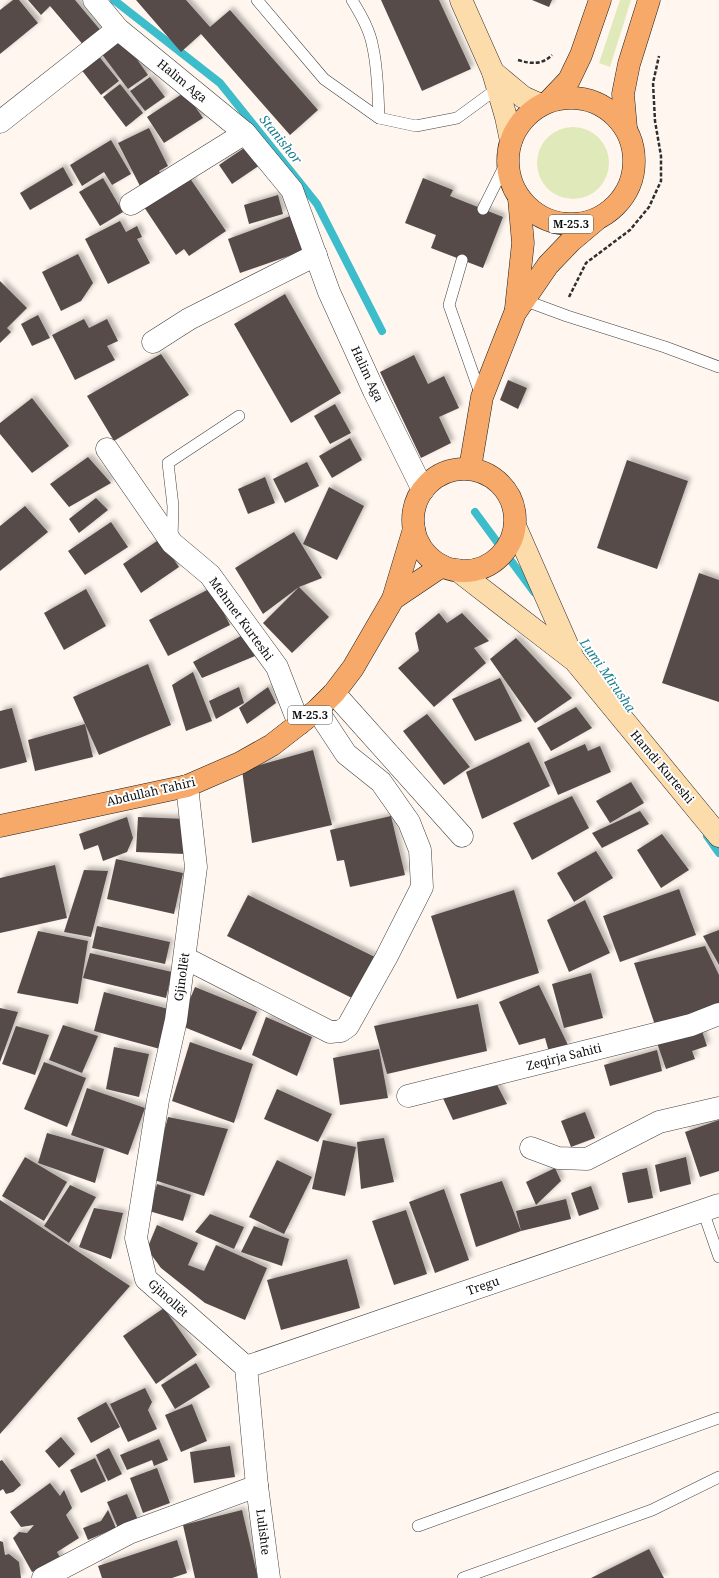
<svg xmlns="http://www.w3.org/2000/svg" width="719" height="1578" viewBox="0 0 719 1578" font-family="'Noto Serif',serif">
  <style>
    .green { fill: #e0e9b9 }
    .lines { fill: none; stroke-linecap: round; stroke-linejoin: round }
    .stream { stroke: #3dbdcb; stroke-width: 8 }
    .building { fill: #564b4a; filter: url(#shadow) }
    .lane-casing { stroke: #414141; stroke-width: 12 }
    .street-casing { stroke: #414141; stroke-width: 23 }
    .secondary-casing { stroke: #303030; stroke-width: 23 }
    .primary-casing { stroke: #1f1f1f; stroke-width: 23 }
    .path { stroke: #303030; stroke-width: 2.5; stroke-dasharray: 4 2; stroke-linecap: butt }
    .lane { stroke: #fff; stroke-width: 11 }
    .street { stroke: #fff; stroke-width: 22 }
    .secondary { stroke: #fddcab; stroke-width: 22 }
    .primary { stroke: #f6a968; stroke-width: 22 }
    .labels { text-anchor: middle; stroke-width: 4; stroke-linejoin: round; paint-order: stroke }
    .shield { fill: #fff; stroke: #565656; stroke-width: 1 }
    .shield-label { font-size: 11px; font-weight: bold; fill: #0e0e0e }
    .street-label { font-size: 12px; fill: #0e0e0e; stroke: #fff }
    .water-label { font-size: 13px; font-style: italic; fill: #187f90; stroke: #fff }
  </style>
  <defs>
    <filter id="shadow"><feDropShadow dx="3.5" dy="-3.5" stdDeviation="2" flood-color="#0004"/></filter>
  </defs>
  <rect width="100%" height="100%" fill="#fff7ef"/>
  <g class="green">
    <path d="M 620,0 L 631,0 L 610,67 L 599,63 Z"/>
    <circle cx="573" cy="163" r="36"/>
  </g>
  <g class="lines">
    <g class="stream">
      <path d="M 114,0 L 220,83 L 317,204 L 382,331"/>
      <path d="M 475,512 L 534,592"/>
      <path d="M 707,836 L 719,853"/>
    </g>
  </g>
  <g class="building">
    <path d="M 13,0 L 19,0 L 38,23 L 0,54 L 0,10 Z"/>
    <path d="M 28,0 L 75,0 L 102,32 L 85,47 L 50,6 L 41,15 Z"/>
    <path d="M 136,0 L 186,0 L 210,27 L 230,10 L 318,110 L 290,135 L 201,34 L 181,52 Z"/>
    <path d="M 381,0 L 439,0 L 471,69 L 422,91 Z"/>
    <path d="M 532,0 L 552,0 L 549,7 Z"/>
    <path d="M 122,38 L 148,75 L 128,89 L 101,53 Z"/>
    <path d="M 97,54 L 119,81 L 101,95 L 80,68 Z"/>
    <path d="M 150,77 L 165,97 L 145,111 L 130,91 Z"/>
    <path d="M 120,84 L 143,113 L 126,127 L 103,97 Z"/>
    <path d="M 185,92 L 203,118 L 164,143 L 147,117 Z"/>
    <path d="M 149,128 L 168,166 L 159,171 L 162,177 L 141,188 L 118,143 Z"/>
    <path d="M 111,140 L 131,174 L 112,185 L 104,172 L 82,186 L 70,165 Z"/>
    <path d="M 247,146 L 260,165 L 232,184 L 219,165 Z"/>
    <path d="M 63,167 L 73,185 L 30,210 L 20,193 Z"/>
    <path d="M 187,174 L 226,231 L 189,256 L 184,249 L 176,255 L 142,204 Z"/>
    <path d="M 103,178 L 123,212 L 100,226 L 79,192 Z"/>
    <path d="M 423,178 L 453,190 L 450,196 L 503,217 L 483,268 L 431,248 L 436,235 L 405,223 Z"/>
    <path d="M 278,195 L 283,214 L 249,224 L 244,205 Z"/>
    <path d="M 293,215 L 306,250 L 240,273 L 228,239 Z"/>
    <path d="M 120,221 L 126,232 L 137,226 L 142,237 L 137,239 L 150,263 L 108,284 L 85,239 Z"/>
    <path d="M 78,254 L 93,283 L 81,301 L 61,311 L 42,272 Z"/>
    <path d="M 0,281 L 27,308 L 7,328 L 11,332 L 0,343 Z"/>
    <path d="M 285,294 L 341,393 L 291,423 L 234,324 Z"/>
    <path d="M 38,315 L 50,338 L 32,346 L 21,324 Z"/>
    <path d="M 84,319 L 89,328 L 107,319 L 118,341 L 107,346 L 115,360 L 75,380 L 52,335 Z"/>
    <path d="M 161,354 L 189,395 L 114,441 L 87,396 Z"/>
    <path d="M 414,355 L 428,384 L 444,376 L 459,408 L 439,417 L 451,443 L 421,458 L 380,372 Z"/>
    <path d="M 508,380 L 527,388 L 518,409 L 500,400 Z"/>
    <path d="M 32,398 L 69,446 L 32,473 L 0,434 L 0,423 Z"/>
    <path d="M 335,404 L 351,433 L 330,444 L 314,416 Z"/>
    <path d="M 350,438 L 362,460 L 332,478 L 319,456 Z"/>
    <path d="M 88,457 L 111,483 L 69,507 L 50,484 Z"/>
    <path d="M 627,460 L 688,481 L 657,569 L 597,548 Z"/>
    <path d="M 307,462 L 319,486 L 285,503 L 273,479 Z"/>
    <path d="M 265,477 L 275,503 L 248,514 L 238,489 Z"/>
    <path d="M 329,487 L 364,506 L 337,560 L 303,544 Z"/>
    <path d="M 96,498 L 108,510 L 79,533 L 69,519 Z"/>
    <path d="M 25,506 L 48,532 L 0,571 L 0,526 Z"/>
    <path d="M 111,522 L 128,547 L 85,575 L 68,551 Z"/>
    <path d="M 294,532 L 322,578 L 299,587 L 329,617 L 292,653 L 263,623 L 299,587 L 263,614 L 235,568 Z"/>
    <path d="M 160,539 L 179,567 L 141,593 L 123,564 Z"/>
    <path d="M 699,573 L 719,580 L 719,702 L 662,683 Z"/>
    <path d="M 211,588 L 230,625 L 168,656 L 149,620 Z"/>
    <path d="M 86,589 L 106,626 L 64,650 L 44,613 Z"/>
    <path d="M 439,613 L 447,623 L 462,613 L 489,641 L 474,648 L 486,663 L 434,707 L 398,668 L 419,651 L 415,633 Z"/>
    <path d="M 241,636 L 255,656 L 202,678 L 193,662 Z"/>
    <path d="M 516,638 L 572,698 L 535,723 L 490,659 Z"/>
    <path d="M 148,664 L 171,725 L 99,755 L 73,697 Z"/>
    <path d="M 193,672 L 212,721 L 186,731 L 172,685 Z"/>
    <path d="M 500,678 L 522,721 L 475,741 L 452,699 Z"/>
    <path d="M 239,687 L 244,703 L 216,719 L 209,701 Z"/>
    <path d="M 268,687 L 276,703 L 247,724 L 239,708 Z"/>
    <path d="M 576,707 L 592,728 L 551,751 L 537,728 Z"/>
    <path d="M 12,708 L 27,762 L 0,769 L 0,711 Z"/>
    <path d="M 427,714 L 470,767 L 444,785 L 403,731 Z"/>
    <path d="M 85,724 L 93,757 L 35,771 L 28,740 Z"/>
    <path d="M 529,742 L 550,786 L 482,819 L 466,772 Z"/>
    <path d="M 585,744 L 588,751 L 600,746 L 611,772 L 558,795 L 544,762 Z"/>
    <path d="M 313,750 L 332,825 L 252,843 L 242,770 Z"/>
    <path d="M 631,782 L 644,803 L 610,823 L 596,801 Z"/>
    <path d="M 572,796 L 589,828 L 532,860 L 513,823 Z"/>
    <path d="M 640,811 L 649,824 L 602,848 L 592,833 Z"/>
    <path d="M 391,816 L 405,875 L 350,887 L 344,860 L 337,861 L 330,830 Z"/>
    <path d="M 127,817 L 133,838 L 127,852 L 103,861 L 98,845 L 84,850 L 79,834 Z"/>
    <path d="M 138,817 L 186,819 L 185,854 L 136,852 Z"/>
    <path d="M 662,834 L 689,870 L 661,888 L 637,850 Z"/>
    <path d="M 596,851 L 613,878 L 574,902 L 557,873 Z"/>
    <path d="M 116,859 L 183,873 L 174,914 L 107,899 Z"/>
    <path d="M 55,865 L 67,918 L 0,933 L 0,878 Z"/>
    <path d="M 84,870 L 108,871 L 91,937 L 64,932 Z"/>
    <path d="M 679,889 L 696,935 L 620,962 L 603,916 Z"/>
    <path d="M 514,890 L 539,973 L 457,999 L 431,916 Z"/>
    <path d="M 248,895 L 379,959 L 358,1001 L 227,936 Z"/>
    <path d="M 585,900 L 610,953 L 569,972 L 547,920 Z"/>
    <path d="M 97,926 L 170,942 L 165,964 L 92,948 Z"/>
    <path d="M 719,930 L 719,965 L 703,936 Z"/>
    <path d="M 38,931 L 88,941 L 78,1004 L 17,993 Z"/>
    <path d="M 705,946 L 719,975 L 719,1008 L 656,1028 L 634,963 Z"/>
    <path d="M 90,953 L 172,972 L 166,998 L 83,978 Z"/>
    <path d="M 591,973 L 603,1018 L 564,1028 L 552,984 Z"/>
    <path d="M 539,985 L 568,1045 L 549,1052 L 545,1038 L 519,1045 L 499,1002 Z"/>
    <path d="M 195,987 L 257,1012 L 241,1050 L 179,1025 Z"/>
    <path d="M 104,992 L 172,1010 L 160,1049 L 94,1031 Z"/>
    <path d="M 478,1004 L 487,1051 L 387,1074 L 374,1026 Z"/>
    <path d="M 0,1008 L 18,1012 L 0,1062 Z"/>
    <path d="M 266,1017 L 312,1037 L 297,1076 L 252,1055 Z"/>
    <path d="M 63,1025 L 98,1036 L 82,1073 L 49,1060 Z"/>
    <path d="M 700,1025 L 707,1046 L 692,1051 L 695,1059 L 666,1069 L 656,1040 Z"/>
    <path d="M 16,1026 L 49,1035 L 35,1075 L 2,1064 Z"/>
    <path d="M 190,1042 L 253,1064 L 234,1123 L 172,1101 Z"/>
    <path d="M 114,1047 L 149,1054 L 139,1097 L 106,1089 Z"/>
    <path d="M 379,1049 L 388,1098 L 340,1105 L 333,1058 Z"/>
    <path d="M 657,1050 L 662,1071 L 610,1086 L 604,1065 Z"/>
    <path d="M 44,1062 L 86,1078 L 67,1127 L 24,1109 Z"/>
    <path d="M 495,1081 L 507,1104 L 453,1120 L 441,1094 Z"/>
    <path d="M 87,1088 L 145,1108 L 128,1155 L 71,1135 Z"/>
    <path d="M 277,1089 L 332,1114 L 318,1142 L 264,1119 Z"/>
    <path d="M 585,1112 L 595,1138 L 571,1147 L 561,1121 Z"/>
    <path d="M 168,1117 L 228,1129 L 204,1196 L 151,1179 Z"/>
    <path d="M 719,1120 L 719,1171 L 700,1177 L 685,1132 Z"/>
    <path d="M 47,1133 L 104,1149 L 95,1183 L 38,1163 Z"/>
    <path d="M 384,1138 L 394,1182 L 361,1189 L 357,1142 Z"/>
    <path d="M 323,1140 L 356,1147 L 345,1196 L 312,1189 Z"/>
    <path d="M 25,1157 L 67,1182 L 44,1221 L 2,1196 Z"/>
    <path d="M 686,1157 L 691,1184 L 660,1192 L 655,1165 Z"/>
    <path d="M 277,1160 L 312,1177 L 284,1234 L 249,1217 Z"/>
    <path d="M 555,1168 L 561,1181 L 536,1205 L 526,1182 Z"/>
    <path d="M 647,1168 L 653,1198 L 628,1203 L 622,1173 Z"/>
    <path d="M 502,1181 L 521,1231 L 516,1211 L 566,1199 L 571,1219 L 521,1231 L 476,1247 L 460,1194 Z"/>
    <path d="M 157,1184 L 191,1195 L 183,1221 L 149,1211 Z"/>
    <path d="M 70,1185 L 96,1197 L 69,1243 L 44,1226 Z"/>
    <path d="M 591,1186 L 599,1209 L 579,1216 L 571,1193 Z"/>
    <path d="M 444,1189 L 469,1260 L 435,1273 L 409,1202 Z"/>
    <path d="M 0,1200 L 130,1286 L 0,1434 Z"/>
    <path d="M 94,1208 L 123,1213 L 111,1259 L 79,1247 Z"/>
    <path d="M 406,1210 L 427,1274 L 394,1285 L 372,1221 Z"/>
    <path d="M 210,1214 L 244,1227 L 234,1249 L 195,1232 Z"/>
    <path d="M 157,1225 L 198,1243 L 188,1265 L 204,1271 L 216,1245 L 267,1268 L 245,1320 L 205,1303 L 161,1268 L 147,1249 Z"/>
    <path d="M 254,1226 L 289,1239 L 282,1266 L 241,1252 Z"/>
    <path d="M 347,1259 L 360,1308 L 281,1330 L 267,1280 Z"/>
    <path d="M 164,1308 L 197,1355 L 156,1384 L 123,1336 Z"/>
    <path d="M 196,1363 L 210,1387 L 175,1409 L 161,1385 Z"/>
    <path d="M 145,1388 L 152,1402 L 148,1410 L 157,1429 L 128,1442 L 110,1404 Z"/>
    <path d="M 106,1402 L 120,1427 L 91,1443 L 77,1418 Z"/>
    <path d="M 192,1404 L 207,1441 L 181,1452 L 165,1415 Z"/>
    <path d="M 61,1437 L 75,1454 L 59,1468 L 45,1451 Z"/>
    <path d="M 159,1439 L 168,1460 L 154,1466 L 152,1460 L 127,1470 L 120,1455 Z"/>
    <path d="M 230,1446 L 235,1477 L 194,1483 L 190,1452 Z"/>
    <path d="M 109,1448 L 122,1474 L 108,1481 L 96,1455 Z"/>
    <path d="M 95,1458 L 106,1481 L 81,1493 L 70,1470 Z"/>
    <path d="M 2,1460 L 21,1485 L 13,1492 L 6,1494 L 3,1489 L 0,1491 L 0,1461 Z"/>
    <path d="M 157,1468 L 170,1503 L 143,1513 L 130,1478 Z"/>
    <path d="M 50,1483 L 60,1496 L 64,1490 L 72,1508 L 66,1515 L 79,1538 L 57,1552 L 62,1561 L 32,1572 L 13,1538 L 19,1532 L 27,1533 L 34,1525 L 21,1527 L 10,1512 Z"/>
    <path d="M 127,1494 L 138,1520 L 118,1528 L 107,1502 Z"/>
    <path d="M 108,1510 L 116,1528 L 88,1540 L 83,1528 L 101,1521 Z"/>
    <path d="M 242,1510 L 258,1578 L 195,1578 L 183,1525 Z"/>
    <path d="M 177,1540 L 187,1573 L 172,1578 L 102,1578 L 98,1566 Z"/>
    <path d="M 0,1541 L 3,1542 L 5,1555 L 9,1554 L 19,1562 L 21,1578 L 0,1578 Z"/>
    <path d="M 649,1549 L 664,1578 L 591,1578 Z"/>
  </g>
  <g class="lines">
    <defs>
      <g id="lane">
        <path d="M 257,0 L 324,79 L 379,118 L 416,126 L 457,118 L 498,88"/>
        <path d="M 352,0 C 361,15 370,30 373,48 C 378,71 378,95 379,118"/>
        <path d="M 483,209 L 507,161"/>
        <path d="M 462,260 L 449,305 L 481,396"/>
        <path d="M 521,299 L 567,316 L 665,347 L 719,367"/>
        <path d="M 172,539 L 173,506 L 168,463 L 239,416"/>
        <path d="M 703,1211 L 719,1257"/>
        <path d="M 418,1526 L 719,1418"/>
        <path d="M 463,1578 L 652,1510 L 719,1477"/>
      </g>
      <g id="street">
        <path d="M 94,0 L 118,29 L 245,133 L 292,190 L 329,292 L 374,391 L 423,490"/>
        <path d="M 0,122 L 118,29"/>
        <path d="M 131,204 L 245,133"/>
        <path d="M 153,342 L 189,319 L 316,255"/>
        <path d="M 107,449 L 172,543 L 210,575 L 277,667 L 299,724"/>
        <path d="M 334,693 L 462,836"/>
        <path d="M 187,786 L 196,867 L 176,1020 L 158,1100 L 136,1238 L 146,1279 L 246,1367 L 257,1486 L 269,1578"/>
        <path d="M 185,958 L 330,1032 L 341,1031 L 348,1026 L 386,958 L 422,887 L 420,850 L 409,822 L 381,782 L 346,754 L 317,710"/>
        <path d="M 408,1096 L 691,1025 L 719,1014"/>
        <path d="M 531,1148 L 558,1158 L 587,1159 L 659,1122 L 719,1108"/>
        <path d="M 246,1367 L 719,1205"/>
        <path d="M 43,1578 L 129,1533 L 257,1486"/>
      </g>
      <g id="secondary">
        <path d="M 461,0 L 493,72 L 506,117 L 511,141"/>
        <path d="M 493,72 L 523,97 L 541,105"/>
        <path d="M 515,526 L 573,658"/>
        <path d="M 457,570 L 575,661 L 719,836"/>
      </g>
      <g id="primary">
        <circle cx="571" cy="161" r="63"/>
        <path d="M 549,101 L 569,80 L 581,55 L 600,0"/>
        <path d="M 626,128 L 623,94 L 629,64 L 649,0"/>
        <path d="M 516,308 L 523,243 L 519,198"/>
        <path d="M 470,468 L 482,397 L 515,313 L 548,265 L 571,241 L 596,220"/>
        <circle cx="464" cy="520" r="51"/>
        <path d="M 393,599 L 442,566"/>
        <path d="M 0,826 L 187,786 L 240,763 L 272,745 L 317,710 L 334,693 L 353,668 L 393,599 L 414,529"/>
      </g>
    </defs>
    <use href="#lane" class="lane-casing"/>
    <use href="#street" class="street-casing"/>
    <use href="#secondary" class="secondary-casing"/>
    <use href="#primary" class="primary-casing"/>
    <g class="path">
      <path d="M 518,60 C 531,64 542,65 552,55"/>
      <path d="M 569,297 L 586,263 L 630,230 L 649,207 L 661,181 L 661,156 L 655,121 L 653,83 L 659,56"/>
    </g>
    <use href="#lane" class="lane"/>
    <use href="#street" class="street"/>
    <use href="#secondary" class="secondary"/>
    <use href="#primary" class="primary"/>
  </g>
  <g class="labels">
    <g class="shield">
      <rect x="549" y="215" width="44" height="18" rx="3"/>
      <rect x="288" y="706" width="44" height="18" rx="3"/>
    </g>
    <g class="shield-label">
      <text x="571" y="228">M-25.3</text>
      <text x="310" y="719">M-25.3</text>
    </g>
    <g class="street-label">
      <text transform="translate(182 81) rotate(39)" y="4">Halim Aga</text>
      <text transform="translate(367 374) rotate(65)" y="4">Halim Aga</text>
      <text transform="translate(241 619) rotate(54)" y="4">Mehmet Kurteshi</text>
      <text transform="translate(662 767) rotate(50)" y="4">Hamdi Kurteshi</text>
      <text transform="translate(151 792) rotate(-13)" y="4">Abdullah Tahiri</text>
      <text transform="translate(182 977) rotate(-82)" y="4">Gjinollët</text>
      <text transform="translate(564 1057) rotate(-14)" y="4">Zeqirja Sahiti</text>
      <text transform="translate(483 1286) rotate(-19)" y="4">Tregu</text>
      <text transform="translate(168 1298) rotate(42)" y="4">Gjinollët</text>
      <text transform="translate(263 1532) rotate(83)" y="4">Lulishte</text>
    </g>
    <g class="water-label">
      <text transform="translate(281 139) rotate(51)" y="5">Stanishor</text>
      <text transform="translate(608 675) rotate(55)" y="5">Lumi Mirusha</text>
    </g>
  </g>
</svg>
